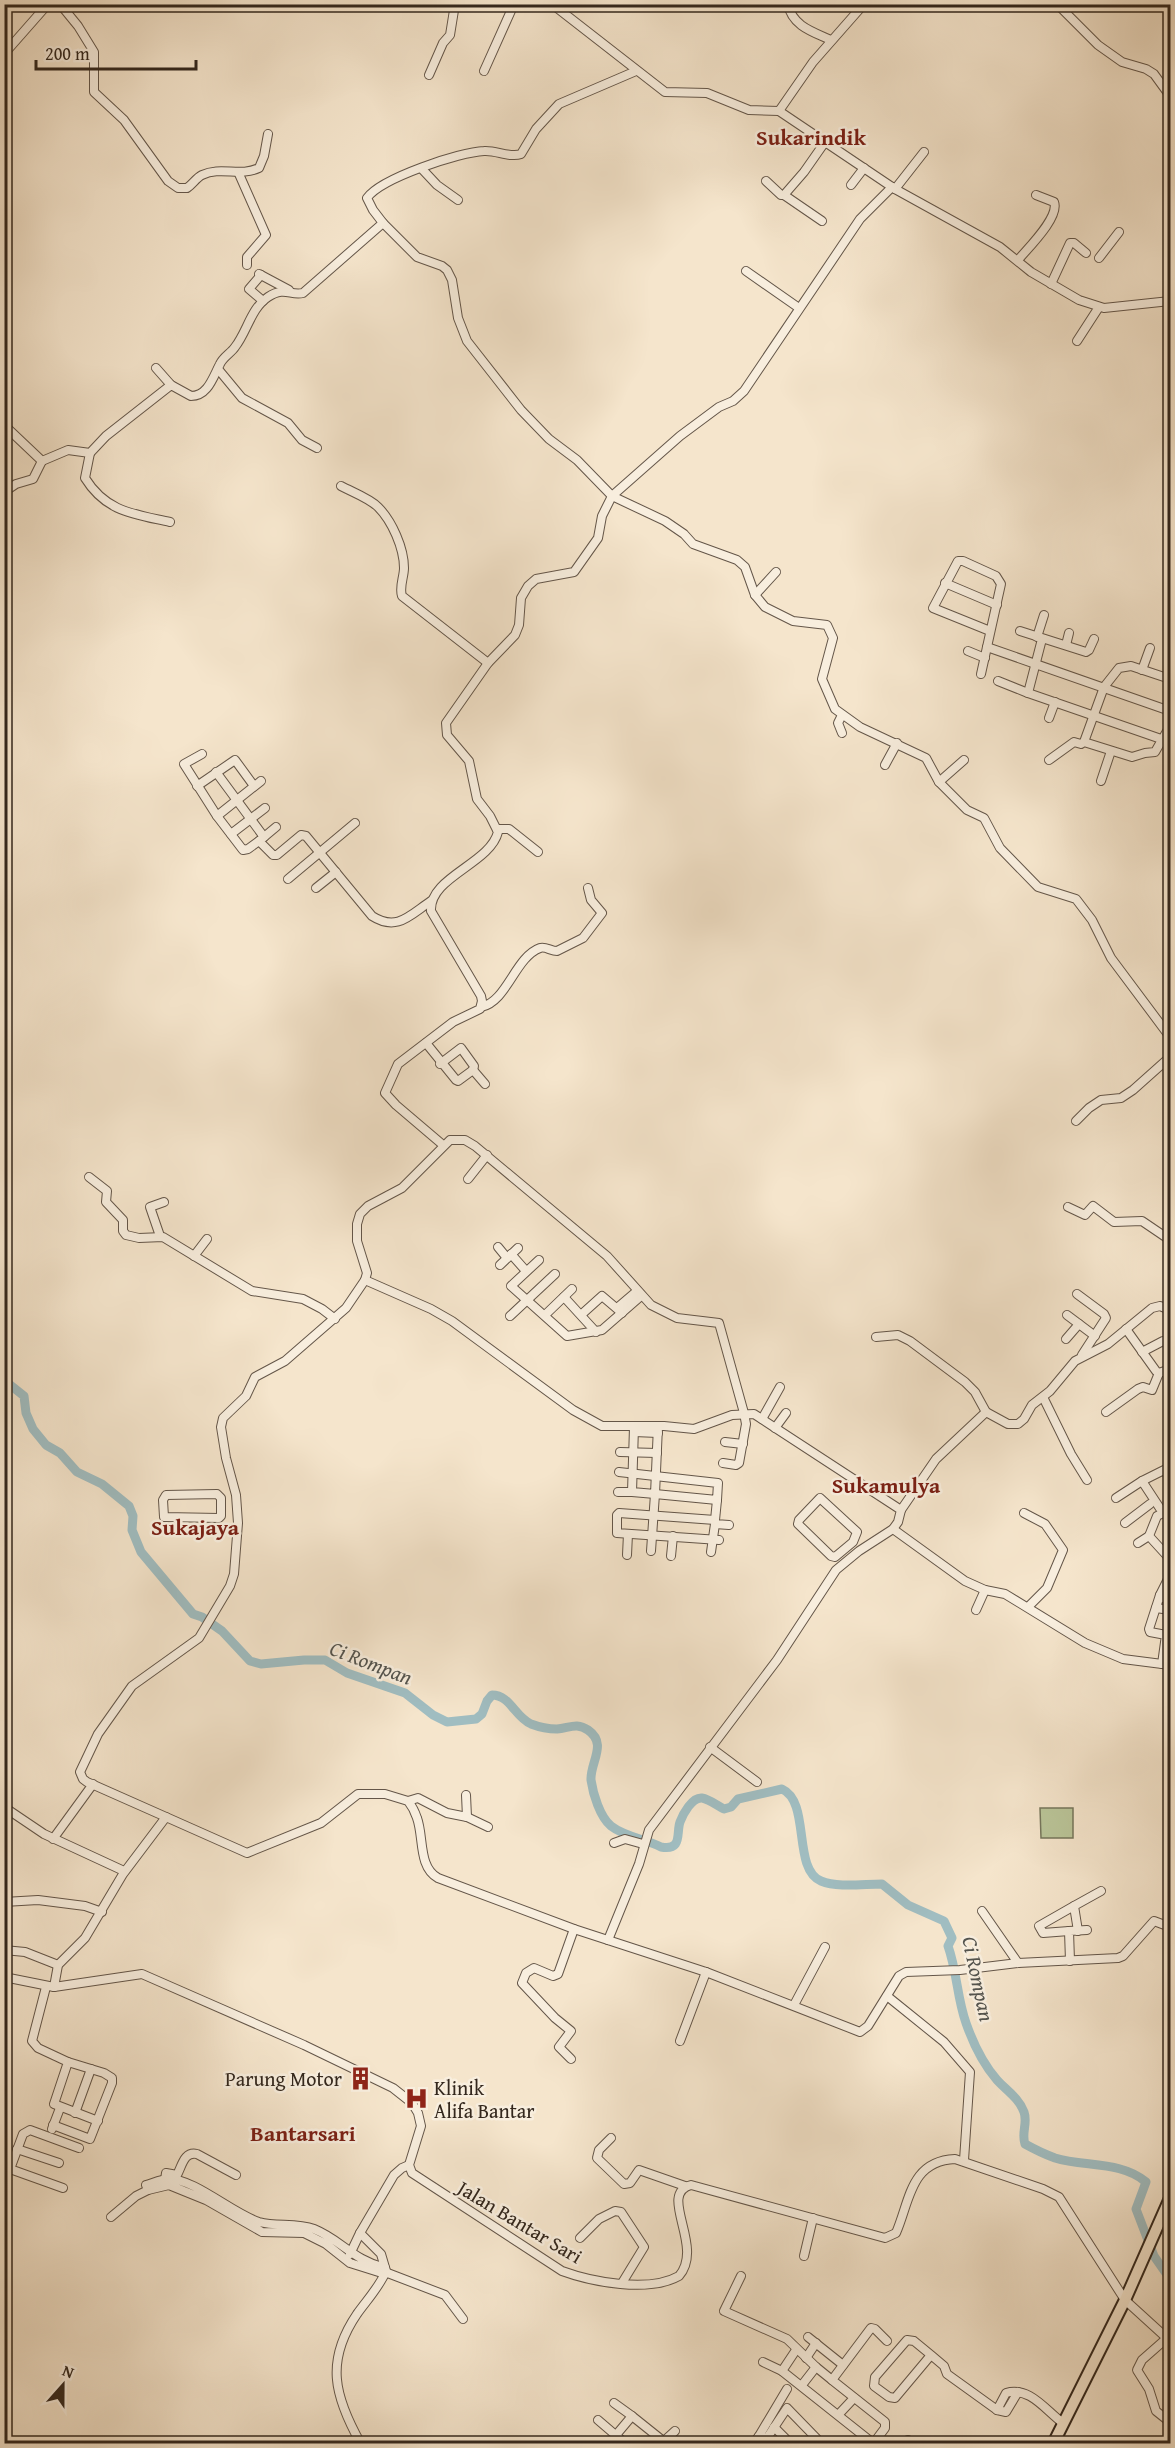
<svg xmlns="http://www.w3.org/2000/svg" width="1175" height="2448" viewBox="0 0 1175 2448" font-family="'Gentium Book Plus',serif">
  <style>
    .green { fill: #bac599; stroke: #76765b; stroke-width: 1.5 }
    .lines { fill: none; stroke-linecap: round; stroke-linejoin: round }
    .river { stroke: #a0bdc1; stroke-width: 9 }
    .minor-casing { stroke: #645649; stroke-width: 10 }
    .major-casing { stroke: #33271d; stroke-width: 14 }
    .minor { stroke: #f8eede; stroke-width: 8 }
    .major { stroke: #f5e5cc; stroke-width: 10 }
    .labels { text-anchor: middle; stroke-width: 5; stroke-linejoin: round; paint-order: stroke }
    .poi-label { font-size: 20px; fill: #33271d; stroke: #f8eede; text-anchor: end }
    .street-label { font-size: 20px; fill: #33271d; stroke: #f8eede }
    .water-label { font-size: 21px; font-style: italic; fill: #54544e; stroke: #f8eede }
    .quarter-label { font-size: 22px; font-weight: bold; fill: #7a1f14; stroke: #f8eede }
  </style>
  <rect width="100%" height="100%" fill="#f5e5cc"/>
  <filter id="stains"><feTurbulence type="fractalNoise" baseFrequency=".00333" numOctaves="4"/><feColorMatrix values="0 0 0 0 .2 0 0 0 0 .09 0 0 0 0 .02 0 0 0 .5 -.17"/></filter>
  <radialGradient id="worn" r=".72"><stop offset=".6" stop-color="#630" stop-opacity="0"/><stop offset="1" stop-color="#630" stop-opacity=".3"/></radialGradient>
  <path class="green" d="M 1040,1808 L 1073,1808 L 1073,1838 L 1041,1838 Z"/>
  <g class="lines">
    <path class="river" d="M 4,1380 L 24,1396 L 26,1413 L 33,1429 L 46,1445 L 60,1453 L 77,1472 L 102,1484 L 129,1506 L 133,1516 L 132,1530 L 141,1552 L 193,1614 L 202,1617 L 222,1631 L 250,1661 L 261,1664 L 304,1660 L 325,1660 L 347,1673 L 405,1693 L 433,1715 L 447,1722 L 476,1719 L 482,1714 L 487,1701 L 492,1695 C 510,1695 515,1717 531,1724 C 539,1727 548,1729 557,1729 C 569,1728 577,1722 588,1730 C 608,1744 590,1762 591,1780 C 593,1794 600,1817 611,1826 C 625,1837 645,1839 661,1847 C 683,1851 676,1833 680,1822 C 683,1814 692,1797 702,1798 C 709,1799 718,1806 724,1809 L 731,1807 L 738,1799 L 782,1789 C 811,1802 792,1869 821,1881 C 838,1888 863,1884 882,1884 L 908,1905 L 944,1921 L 952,1938 L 948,1946 C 957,1971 957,1998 966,2023 C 973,2043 983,2064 997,2080 C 1006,2090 1019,2098 1024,2112 C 1028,2123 1021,2133 1025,2144 C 1034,2149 1044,2154 1055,2158 C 1084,2167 1122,2161 1146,2182 L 1136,2209 L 1154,2256 L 1170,2279"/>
    <defs>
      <g id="minor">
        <path d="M 60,4 L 78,26 L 94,52 L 94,92 L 124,120 L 168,181 L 178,188 L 187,188 C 193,184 196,178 202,175 C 221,166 240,177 259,168 L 264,156 L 268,134"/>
        <path d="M 552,4 L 665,92 L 707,93 L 749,110 L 779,111 L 895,189 L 1000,247 L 1031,272 L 1079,300 L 1104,308 L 1170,301"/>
        <path d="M 788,4 C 792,26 813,32 831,40"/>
        <path d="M 1057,4 L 1098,45 L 1122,62 L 1146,69 L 1154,74 L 1170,96"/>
        <path d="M 4,54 L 48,4"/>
        <path d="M 484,71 L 514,4"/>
        <path d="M 429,75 L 443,43 L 450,35 L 455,4"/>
        <path d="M 779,111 L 813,62 L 864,4"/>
        <path d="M 422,169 L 437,185 L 458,200"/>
        <path d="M 239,174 L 266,235 L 247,257 L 247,265"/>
        <path d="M 766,181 L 781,195 L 784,195 L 822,221"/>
        <path d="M 851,185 L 864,168"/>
        <path d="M 895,189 L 924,152"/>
        <path d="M 784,195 L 804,172 L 825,142"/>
        <path d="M 383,223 L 417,257 L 442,266 L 447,270 L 452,280 L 458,318 L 467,341 L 521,410 L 549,439 L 577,460 L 612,496 L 665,521 L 684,534 L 693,544 L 737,560 L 745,567 L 755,595 L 765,607 L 793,621 L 827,625 L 833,638 L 822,679 L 835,709 L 860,727 L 926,758 L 939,782 L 967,810 L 984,818 L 1000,848 L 1038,887 L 1076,899 L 1092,920 L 1111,958 L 1170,1037"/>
        <path d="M 1099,258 L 1119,232"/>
        <path d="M 1018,260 C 1028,248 1060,217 1054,202 L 1036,195"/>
        <path d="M 746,271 L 799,308"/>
        <path d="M 259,274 L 289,290"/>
        <path d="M 261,275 L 249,289 L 263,301"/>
        <path d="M 1051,284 L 1070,243 L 1074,243 L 1086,253"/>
        <path d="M 1077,341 L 1099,307"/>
        <path d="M 156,368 L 171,385"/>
        <path d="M 218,369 L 242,398 L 288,423 L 302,440 L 317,448"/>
        <path d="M 4,425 L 42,461 L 33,479 L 16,484 L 4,492"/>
        <path d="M 90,453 L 85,478 C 106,512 134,514 170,522"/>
        <path d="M 42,461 L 68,450 L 90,453 L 106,436 L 171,385 L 191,396 C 208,396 213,377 220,364 C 223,357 231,353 235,347 C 247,332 251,308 268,297 C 285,286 290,296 303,293 L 383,223 L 373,210 L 367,198 C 381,178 460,152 484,151 C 496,150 510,158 521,154 L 536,129 L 559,104 L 636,71"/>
        <path d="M 341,486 C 352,492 369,498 378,507 C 392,521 404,548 404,568 C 404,577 399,587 402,596 L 488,663"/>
        <path d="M 945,583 L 997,605"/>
        <path d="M 755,595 L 776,572"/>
        <path d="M 1020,631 L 1086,652 L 1089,650 L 1094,639"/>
        <path d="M 1037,637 L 1044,615"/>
        <path d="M 1066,645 L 1069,633"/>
        <path d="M 987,647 L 1170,711"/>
        <path d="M 968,651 L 985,658"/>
        <path d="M 1142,670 L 1150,648"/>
        <path d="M 981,674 L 1001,584 L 996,576 L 963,561 L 958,561 L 933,608 L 990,631"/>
        <path d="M 998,681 L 1028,693 L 1164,740 L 1170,744"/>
        <path d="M 1028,693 L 1042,639"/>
        <path d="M 842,715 L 838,723 L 842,733"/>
        <path d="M 1049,718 L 1055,702"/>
        <path d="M 1084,742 L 1104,687 L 1119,668 L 1131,666 L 1170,679"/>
        <path d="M 202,754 L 184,764 L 217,816 L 243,850 L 248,849 L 259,841"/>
        <path d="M 1049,760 L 1074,742 L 1081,744 L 1084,742 L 1132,757 L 1145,753 L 1155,752 L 1170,726"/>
        <path d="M 885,765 L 897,743"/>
        <path d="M 216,772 L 264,837 L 259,841 L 273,855 L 277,855 L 301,835 L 306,836 L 372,916 C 397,932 410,915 431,901"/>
        <path d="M 1101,781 L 1111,751"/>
        <path d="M 939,782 L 964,760"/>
        <path d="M 197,786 L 235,760 L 254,786"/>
        <path d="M 217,816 L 261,781"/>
        <path d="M 497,829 L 509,829 L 538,852"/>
        <path d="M 231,834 L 265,808"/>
        <path d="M 264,837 L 276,827"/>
        <path d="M 288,879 L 355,823"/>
        <path d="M 316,888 L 336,872"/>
        <path d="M 481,1007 C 507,1002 515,957 540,948 C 545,946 551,951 557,951 L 583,938 L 602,913 L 591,900 L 588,888"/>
        <path d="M 426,1043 L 456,1080 L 458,1081 L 473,1070 L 485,1084"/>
        <path d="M 440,1064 L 461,1048 L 474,1066 L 473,1070"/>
        <path d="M 1076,1121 L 1089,1108 L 1101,1100 L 1121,1098 L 1133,1090 L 1170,1057"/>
        <path d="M 443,1145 L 396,1105 L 385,1093 L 398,1064 L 453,1022 L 480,1009 L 482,1001 L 481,996 L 431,911 C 429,877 490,864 498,832 L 490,816 L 477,799 L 469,761 L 447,735 L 446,723 L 488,663 L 515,635 L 519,625 L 521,598 L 528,586 L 536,579 L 574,572 L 598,538 L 602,516 L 612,496 L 680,436 L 719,407 L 733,401 L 744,391 L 860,219 L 892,187"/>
        <path d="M 89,1177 L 107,1191 L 106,1202 L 123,1220 L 123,1231 L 126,1235 L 139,1238 L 163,1237 L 252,1291 L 303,1299 L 322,1309 L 335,1319"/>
        <path d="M 468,1179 L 487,1155"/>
        <path d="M 1068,1207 L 1085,1215 L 1093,1206 L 1114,1222 L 1142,1221 L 1170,1240"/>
        <path d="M 160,1236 L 150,1207 L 164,1202"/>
        <path d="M 498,1247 L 507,1258"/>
        <path d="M 511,1254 L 526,1271"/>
        <path d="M 194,1256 L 207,1239"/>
        <path d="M 539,1260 L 511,1286 L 567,1336 L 602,1330 L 641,1296"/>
        <path d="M 500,1265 L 518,1248"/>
        <path d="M 365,1280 L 431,1309 L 452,1321 L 573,1410 L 602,1426 L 664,1426 L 694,1429 L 732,1415 L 754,1414 L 901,1510 L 898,1522 L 893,1529 L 859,1551 L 836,1570 L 777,1660 L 649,1830 L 639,1864 L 608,1940"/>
        <path d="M 1077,1294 L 1104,1314 L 1106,1318 L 1082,1355"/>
        <path d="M 564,1297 L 596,1332"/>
        <path d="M 617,1308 L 637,1291"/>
        <path d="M 582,1314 L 602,1296 L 622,1313"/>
        <path d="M 545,1315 L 572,1289"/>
        <path d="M 1067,1315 L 1095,1336"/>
        <path d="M 510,1316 L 555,1274"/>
        <path d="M 1126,1329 L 1156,1371 L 1159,1373 L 1170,1369"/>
        <path d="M 876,1337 L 898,1335 L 910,1341 L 965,1382 L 975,1392 L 986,1412"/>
        <path d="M 1066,1339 L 1079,1324"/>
        <path d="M 1142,1352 L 1163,1341"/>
        <path d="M 1043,1397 L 1071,1454 L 1087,1480"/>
        <path d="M 1106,1412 L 1138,1389 L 1143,1387 L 1152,1390 L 1159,1373"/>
        <path d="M 762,1419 L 780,1387"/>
        <path d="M 634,1427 L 632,1492 L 655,1494 L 658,1426"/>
        <path d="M 775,1428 L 786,1413"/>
        <path d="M 634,1432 L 658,1433"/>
        <path d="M 725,1442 L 743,1444"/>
        <path d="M 620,1452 L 657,1453"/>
        <path d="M 1170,1467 L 1142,1481 L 1163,1513 L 1157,1516 L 1149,1536 L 1170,1559"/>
        <path d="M 1165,1471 L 1170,1479"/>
        <path d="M 619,1472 L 718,1483 L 717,1500 L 655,1494 L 651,1551"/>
        <path d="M 618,1492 L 632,1492"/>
        <path d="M 217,1494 L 221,1498 L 221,1516 L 219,1518 L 164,1517 L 163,1500 L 166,1495 Z"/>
        <path d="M 820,1498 L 857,1532 L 853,1542 L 835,1557 L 831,1556 L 798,1524 L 799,1520 Z"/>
        <path d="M 1116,1498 L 1142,1481"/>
        <path d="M 901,1510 L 936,1459 L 986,1412 L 1008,1424 L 1018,1424 L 1024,1419 L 1032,1405 L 1050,1391 L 1075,1361 L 1108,1344 L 1152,1308 L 1160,1306 L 1170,1310"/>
        <path d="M 1024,1513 L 1045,1524 L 1063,1550 L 1047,1588 L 1028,1607"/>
        <path d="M 715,1520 L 717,1500"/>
        <path d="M 1125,1523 L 1150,1504"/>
        <path d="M 893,1529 L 965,1581 L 985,1590 L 1005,1594 L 1085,1643 L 1123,1659 L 1170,1665"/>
        <path d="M 719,1540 L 617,1533 L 617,1515 L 619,1513 L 715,1520 L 715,1524 L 729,1525"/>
        <path d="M 1138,1543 L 1149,1536"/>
        <path d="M 711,1552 L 715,1524"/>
        <path d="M 627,1555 L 628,1534"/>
        <path d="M 671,1556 L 673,1536"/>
        <path d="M 1170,1575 L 1160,1595 L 1170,1603"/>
        <path d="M 1160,1595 L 1149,1629 L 1150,1632 L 1166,1635 L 1162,1664"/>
        <path d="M 1156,1608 L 1170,1610"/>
        <path d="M 976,1610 L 985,1590"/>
        <path d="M 710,1747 L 757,1782"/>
        <path d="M 466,1795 L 467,1817"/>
        <path d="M 408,1801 L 418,1798 L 447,1813 L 467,1817 L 488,1827"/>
        <path d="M 4,1807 L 44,1834 L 124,1871"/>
        <path d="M 166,1817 L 87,1782 L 83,1779 L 80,1772 L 98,1734 L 132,1686 L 199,1638 L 230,1586 L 234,1574 L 238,1523 L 236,1495 L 226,1458 L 221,1427 L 223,1418 L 246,1396 L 255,1377 L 285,1361 L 346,1308 L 365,1280 L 367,1273 L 357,1241 L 357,1224 L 360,1214 L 368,1206 L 402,1188 L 450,1140 L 465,1140 L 475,1146 L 607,1256 L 651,1305 L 677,1318 L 719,1323 L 744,1413 L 746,1424 L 739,1463 L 736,1465 L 723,1463"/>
        <path d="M 53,1839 L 93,1784"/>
        <path d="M 614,1843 L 625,1839 L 643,1844"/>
        <path d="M 4,1902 L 38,1900 L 85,1906 L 102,1912"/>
        <path d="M 982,1911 L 1018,1963"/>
        <path d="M 1069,1931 L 1043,1933 L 1039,1926 L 1074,1906"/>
        <path d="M 1078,1931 L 1074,1906 L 1101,1891"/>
        <path d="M 4,1950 L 25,1952 L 58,1965"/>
        <path d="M 1070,1961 L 1069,1931 L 1087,1930"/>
        <path d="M 4,1977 L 54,1987 L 142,1974 L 304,2045 L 393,2088 L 412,2103 L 418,2113 L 421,2126 L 409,2165 L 412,2173 L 562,2271 C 592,2282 649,2293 679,2276 C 705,2246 657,2194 691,2185 L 885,2238 L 896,2233 C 910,2201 910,2161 955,2159 L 1043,2189 L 1059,2197 L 1125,2300 L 1170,2341"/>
        <path d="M 46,1987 L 32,2041 L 38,2048 L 68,2062 L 54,2104 L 98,2121"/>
        <path d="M 54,1987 L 58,1965 L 85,1938 L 123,1874 L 166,1817 L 247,1853 L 321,1823 L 358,1794 L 385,1794 L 408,1801 C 412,1806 415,1812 417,1818 C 424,1837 418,1867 438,1878 L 574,1929 L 706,1972 L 860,2032 L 868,2026 L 899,1976 L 906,1972 L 960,1970 L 1018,1963 L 1118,1958 L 1123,1956 L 1154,1921 L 1170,1927"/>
        <path d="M 887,1996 L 944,2042 L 970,2072 L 964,2160"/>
        <path d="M 794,2005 L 825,1947"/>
        <path d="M 680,2041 L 706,1972"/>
        <path d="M 571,2059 L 559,2047 L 571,2031 L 555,2018 L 522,1983 L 526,1973 L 534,1968 L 553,1976 L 558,1974 L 574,1929"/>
        <path d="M 75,2113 L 91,2069"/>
        <path d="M 53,2125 L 90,2139 L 112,2083 L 112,2078 L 104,2073 L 68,2062"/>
        <path d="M 52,2129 L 60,2108"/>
        <path d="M 611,2138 L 599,2150 L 597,2158 L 624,2184 L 630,2183 L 639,2170 L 685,2186"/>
        <path d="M 17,2149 L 59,2163"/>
        <path d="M 165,2180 L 166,2173 L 177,2175 C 182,2166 184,2151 197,2154 L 236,2175"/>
        <path d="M 63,2188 L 10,2169 L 23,2134 L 30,2130 L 79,2148"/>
        <path d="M 111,2217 L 136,2196 L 148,2190"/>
        <path d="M 580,2238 L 599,2219 L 615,2211 L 621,2212 L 644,2247 L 622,2283"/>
        <path d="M 350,2254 L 360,2233"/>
        <path d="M 804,2256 L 813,2218"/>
        <path d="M 385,2272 L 445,2295 L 463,2319"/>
        <path d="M 385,2274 L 350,2263 L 326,2244 L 304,2233 L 262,2232 L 206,2200 L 169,2185 L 148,2190 L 146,2185 C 153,2183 162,2179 169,2179 C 195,2179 233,2214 259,2222 C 277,2227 296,2222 314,2229 C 341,2240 353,2260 385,2268"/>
        <path d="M 741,2276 L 724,2311 L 787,2339 L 816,2367"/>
        <path d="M 808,2337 L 843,2365"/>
        <path d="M 796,2350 L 782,2371 L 874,2444"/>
        <path d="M 931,2355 L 914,2341 L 907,2340 L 875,2377 L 874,2386 L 889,2397 L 895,2398 L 931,2355 L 944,2366 L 947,2374 L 997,2410 L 1006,2393 C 1030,2386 1046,2411 1063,2423"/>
        <path d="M 806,2358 L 816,2343"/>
        <path d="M 763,2362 L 782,2371"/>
        <path d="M 802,2385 L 816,2367 L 832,2380"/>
        <path d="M 614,2403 L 632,2416"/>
        <path d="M 997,2410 L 1006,2412 L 1018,2392"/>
        <path d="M 839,2414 L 854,2398"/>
        <path d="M 1166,2419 L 1156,2411 L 1149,2389 L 1137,2370 L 1142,2360 L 1167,2338"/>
        <path d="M 598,2420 L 626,2444"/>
        <path d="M 774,2427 L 791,2444"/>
        <path d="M 616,2435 L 632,2416 L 667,2444"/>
        <path d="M 759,2436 L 787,2389"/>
        <path d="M 664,2441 L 675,2431"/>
        <path d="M 361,2444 C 334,2396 325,2361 357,2314 C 367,2300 380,2286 386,2271 L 381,2254 L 360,2233 L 394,2175 L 402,2168 L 409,2165"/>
        <path d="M 696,2444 L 701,2444"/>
        <path d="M 753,2444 L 759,2436 L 767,2438 L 787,2408 L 822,2444"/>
        <path d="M 873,2444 L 885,2428 L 885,2422 L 832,2380 L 871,2328 L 875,2329 L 887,2341"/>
        <path d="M 902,2444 L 908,2440 L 913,2444"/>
      </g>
      <path id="major" d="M 1053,2444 L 1125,2300 L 1170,2198"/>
    </defs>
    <use href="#minor" class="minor-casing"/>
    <use href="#major" class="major-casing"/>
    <use href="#minor" class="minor"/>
    <use href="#major" class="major"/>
  </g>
  <defs>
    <symbol id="building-bare" viewBox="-9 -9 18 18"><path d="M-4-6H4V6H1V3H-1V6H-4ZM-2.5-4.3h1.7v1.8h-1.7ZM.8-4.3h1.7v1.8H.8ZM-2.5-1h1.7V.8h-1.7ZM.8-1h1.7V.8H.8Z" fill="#8f2418" stroke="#f8eede" stroke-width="2.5" paint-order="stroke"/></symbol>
    <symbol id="hospital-bare" viewBox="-9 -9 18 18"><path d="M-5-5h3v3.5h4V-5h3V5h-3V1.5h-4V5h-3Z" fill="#8f2418" stroke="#f8eede" stroke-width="2.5" paint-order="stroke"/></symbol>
  </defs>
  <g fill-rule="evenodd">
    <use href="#building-bare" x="344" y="2062" width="33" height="33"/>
    <use href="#hospital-bare" x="400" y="2082" width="33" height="33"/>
  </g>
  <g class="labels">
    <g class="poi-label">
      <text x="342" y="2086">Parung Motor</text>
      <text x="434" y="2095" text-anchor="start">Klinik<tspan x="434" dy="23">Alifa Bantar</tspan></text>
    </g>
    <g class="street-label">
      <text transform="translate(520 2222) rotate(31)" y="7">Jalan Bantar Sari</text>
    </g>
    <g class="water-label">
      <text transform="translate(371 1663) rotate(21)" y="7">Ci Rompan</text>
      <text transform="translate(978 1979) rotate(78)" y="7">Ci Rompan</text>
    </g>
    <g class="quarter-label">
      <text x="811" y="145">Sukarindik</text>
      <text x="886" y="1493">Sukamulya</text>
      <text x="195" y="1535">Sukajaya</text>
      <text x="303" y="2141">Bantarsari</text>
    </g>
  </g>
  <rect width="1175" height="2448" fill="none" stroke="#f5e5cc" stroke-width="24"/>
  <rect x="6" y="6" width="1163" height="2436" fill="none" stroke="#33271d" stroke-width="3"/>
  <rect x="12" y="12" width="1151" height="2424" fill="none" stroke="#33271d" stroke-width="1.5"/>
  <g transform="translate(63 2385) rotate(21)" stroke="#f8eede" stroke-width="4.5" paint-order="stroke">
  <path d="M0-4.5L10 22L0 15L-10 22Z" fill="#33271d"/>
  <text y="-9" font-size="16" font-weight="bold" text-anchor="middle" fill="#33271d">N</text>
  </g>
  <path d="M36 60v9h160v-9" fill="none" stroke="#33271d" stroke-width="3"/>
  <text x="45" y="60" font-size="18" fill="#33271d" stroke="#f8eede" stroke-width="4.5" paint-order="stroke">200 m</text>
  <rect width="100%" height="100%" filter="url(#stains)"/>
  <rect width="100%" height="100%" fill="url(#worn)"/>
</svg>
